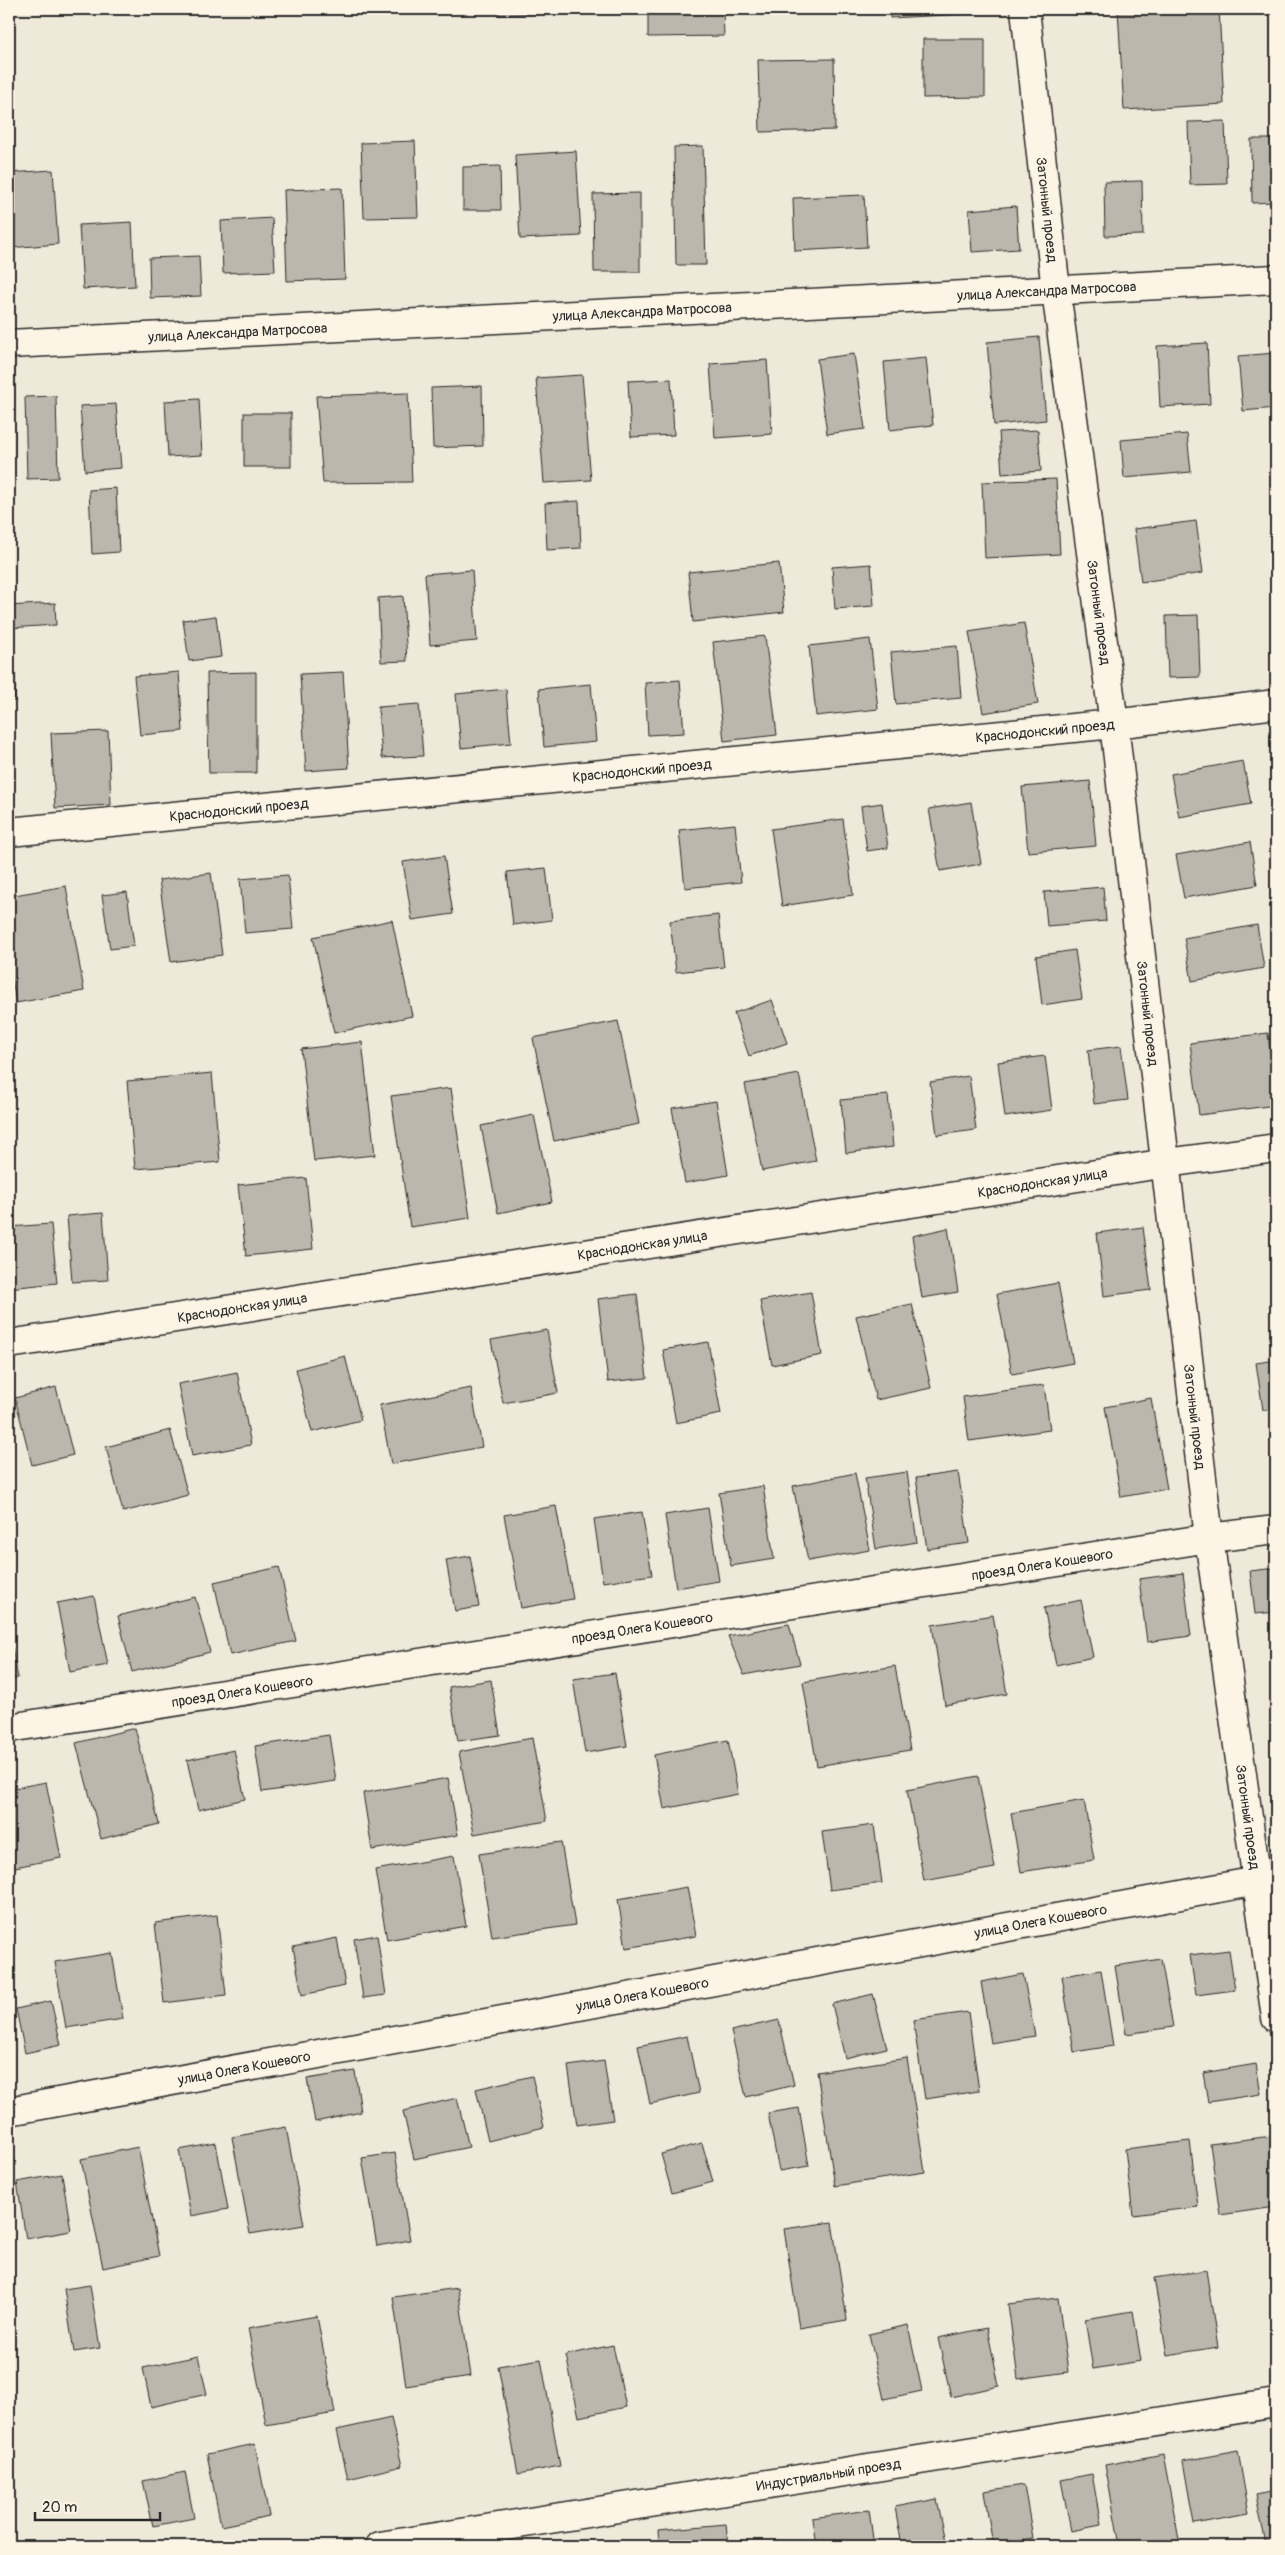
<svg xmlns="http://www.w3.org/2000/svg" width="1285" height="2555" viewBox="0 0 1285 2555" font-family="Pangolin,sans-serif">
  <style>
    .building { fill: #bcb7ac; stroke: #2b2b2b }
    .lines { fill: none; stroke-linecap: round; stroke-linejoin: round }
    .minor-casing { stroke: #2b2b2b; stroke-width: 31 }
    .minor { stroke: #fcf5e5; stroke-width: 28 }
    .labels { text-anchor: middle; stroke-width: 4; stroke-linejoin: round; paint-order: stroke }
    .street-label { font-size: 14px; fill: #2b2b2b; stroke: #fcf5e5 }
  </style>
  <rect width="100%" height="100%" fill="#efe9da"/>
  <filter id="ink" filterUnits="userSpaceOnUse"><feTurbulence type="fractalNoise" baseFrequency=".02" numOctaves="2"/><feDisplacementMap in="SourceGraphic" scale="10" xChannelSelector="R" yChannelSelector="G"/><feConvolveMatrix kernelMatrix="1 2 1 2 8 2 1 2 1" color-interpolation-filters="sRGB"/></filter>
  <g filter="url(#ink)">
    <g class="building">
      <path d="M 498,9 L 546,9 L 546,13 L 499,15 Z"/>
      <path d="M 648,9 L 723,9 L 724,36 L 648,37 Z"/>
      <path d="M 890,9 L 983,9 L 983,13 L 890,18 Z"/>
      <path d="M 1142,9 L 1219,9 L 1224,104 L 1124,110 L 1118,10 Z"/>
      <path d="M 923,39 L 985,39 L 985,97 L 923,98 Z"/>
      <path d="M 834,59 L 835,130 L 760,132 L 758,60 Z"/>
      <path d="M 1225,121 L 1227,184 L 1190,185 L 1188,122 Z"/>
      <path d="M 1251,139 L 1276,139 L 1276,202 L 1252,203 Z"/>
      <path d="M 415,141 L 418,217 L 364,218 L 361,143 Z"/>
      <path d="M 703,146 L 706,265 L 676,265 L 674,147 Z"/>
      <path d="M 576,151 L 581,236 L 520,239 L 515,155 Z"/>
      <path d="M 500,166 L 501,210 L 463,210 L 463,167 Z"/>
      <path d="M 53,170 L 58,244 L 9,248 L 9,173 Z"/>
      <path d="M 1142,181 L 1143,235 L 1105,236 L 1104,182 Z"/>
      <path d="M 342,188 L 345,279 L 287,281 L 284,190 Z"/>
      <path d="M 640,193 L 640,272 L 594,272 L 593,194 Z"/>
      <path d="M 864,195 L 867,247 L 795,251 L 793,198 Z"/>
      <path d="M 1016,206 L 1019,249 L 972,252 L 969,210 Z"/>
      <path d="M 272,218 L 275,271 L 223,273 L 221,221 Z"/>
      <path d="M 132,222 L 135,286 L 83,289 L 79,225 Z"/>
      <path d="M 199,256 L 201,296 L 150,298 L 149,258 Z"/>
      <path d="M 1039,337 L 1046,420 L 994,425 L 987,342 Z"/>
      <path d="M 1207,343 L 1210,404 L 1160,407 L 1157,346 Z"/>
      <path d="M 1276,353 L 1276,408 L 1243,411 L 1238,356 Z"/>
      <path d="M 854,354 L 865,429 L 827,434 L 817,359 Z"/>
      <path d="M 926,358 L 933,425 L 890,430 L 884,362 Z"/>
      <path d="M 767,360 L 772,434 L 715,438 L 710,364 Z"/>
      <path d="M 582,375 L 591,480 L 544,483 L 536,378 Z"/>
      <path d="M 671,379 L 674,435 L 631,437 L 628,381 Z"/>
      <path d="M 482,386 L 483,446 L 433,448 L 431,388 Z"/>
      <path d="M 408,393 L 412,482 L 323,483 L 316,396 Z"/>
      <path d="M 56,396 L 58,478 L 27,479 L 25,397 Z"/>
      <path d="M 199,399 L 202,455 L 168,457 L 165,401 Z"/>
      <path d="M 116,404 L 121,468 L 85,471 L 80,406 Z"/>
      <rect x="244" y="413" width="47" height="54"/>
      <path d="M 1038,430 L 1041,471 L 1002,474 L 999,432 Z"/>
      <path d="M 1187,434 L 1191,472 L 1124,478 L 1121,440 Z"/>
      <path d="M 1056,479 L 1060,554 L 985,558 L 982,482 Z"/>
      <path d="M 116,488 L 119,552 L 92,554 L 89,490 Z"/>
      <path d="M 579,501 L 581,548 L 547,550 L 545,503 Z"/>
      <path d="M 1196,521 L 1203,573 L 1141,582 L 1134,529 Z"/>
      <path d="M 779,563 L 784,612 L 693,622 L 688,572 Z"/>
      <path d="M 871,564 L 874,606 L 835,609 L 832,567 Z"/>
      <path d="M 472,570 L 477,641 L 430,645 L 425,574 Z"/>
      <path d="M 403,596 L 407,661 L 381,662 L 378,598 Z"/>
      <path d="M 55,603 L 56,625 L 9,628 L 9,606 Z"/>
      <path d="M 1198,615 L 1200,677 L 1168,678 L 1166,616 Z"/>
      <path d="M 216,616 L 221,657 L 189,661 L 183,620 Z"/>
      <path d="M 1024,623 L 1038,704 L 983,713 L 969,632 Z"/>
      <path d="M 765,636 L 777,735 L 724,741 L 713,642 Z"/>
      <path d="M 870,639 L 878,709 L 816,716 L 809,646 Z"/>
      <path d="M 957,646 L 961,698 L 896,704 L 891,652 Z"/>
      <rect x="9" y="651" width="6" height="50"/>
      <path d="M 179,672 L 183,731 L 140,735 L 134,676 Z"/>
      <path d="M 256,672 L 256,773 L 209,773 L 207,673 Z"/>
      <path d="M 343,672 L 349,768 L 306,771 L 300,674 Z"/>
      <path d="M 680,680 L 684,733 L 648,735 L 645,683 Z"/>
      <path d="M 591,684 L 596,742 L 544,747 L 539,689 Z"/>
      <path d="M 506,689 L 511,743 L 461,748 L 456,694 Z"/>
      <path d="M 419,704 L 423,756 L 382,758 L 378,707 Z"/>
      <path d="M 108,731 L 111,805 L 55,808 L 51,733 Z"/>
      <path d="M 1243,761 L 1251,804 L 1179,817 L 1171,774 Z"/>
      <path d="M 1090,781 L 1096,846 L 1028,852 L 1022,787 Z"/>
      <path d="M 971,802 L 981,864 L 940,871 L 929,809 Z"/>
      <path d="M 882,803 L 888,848 L 867,851 L 861,806 Z"/>
      <path d="M 843,819 L 853,895 L 782,906 L 771,829 Z"/>
      <path d="M 735,824 L 741,882 L 685,888 L 679,830 Z"/>
      <path d="M 1250,842 L 1257,885 L 1184,898 L 1176,855 Z"/>
      <path d="M 444,856 L 453,914 L 412,920 L 403,862 Z"/>
      <path d="M 546,868 L 552,920 L 513,925 L 507,872 Z"/>
      <path d="M 211,873 L 222,955 L 171,962 L 159,880 Z"/>
      <path d="M 288,875 L 293,929 L 245,933 L 240,879 Z"/>
      <path d="M 66,886 L 84,991 L 16,1003 L 9,960 L 9,896 Z"/>
      <path d="M 1103,887 L 1106,921 L 1047,926 L 1044,892 Z"/>
      <path d="M 127,892 L 134,946 L 110,949 L 102,895 Z"/>
      <path d="M 718,915 L 724,967 L 676,972 L 670,921 Z"/>
      <path d="M 392,920 L 412,1016 L 334,1033 L 313,937 Z"/>
      <path d="M 1257,925 L 1264,968 L 1192,981 L 1184,938 Z"/>
      <path d="M 1075,950 L 1082,999 L 1042,1005 L 1036,956 Z"/>
      <path d="M 772,1000 L 787,1043 L 749,1056 L 734,1013 Z"/>
      <path d="M 618,1021 L 639,1124 L 554,1141 L 533,1038 Z"/>
      <path d="M 1268,1033 L 1276,1105 L 1199,1115 L 1190,1043 Z"/>
      <path d="M 362,1042 L 375,1155 L 314,1161 L 301,1049 Z"/>
      <path d="M 1121,1046 L 1128,1100 L 1094,1104 L 1088,1050 Z"/>
      <path d="M 1045,1056 L 1052,1110 L 1005,1117 L 998,1062 Z"/>
      <path d="M 212,1073 L 220,1162 L 135,1169 L 127,1081 Z"/>
      <path d="M 799,1074 L 816,1161 L 762,1171 L 745,1084 Z"/>
      <path d="M 969,1076 L 976,1130 L 937,1135 L 930,1082 Z"/>
      <path d="M 451,1088 L 470,1218 L 410,1227 L 391,1096 Z"/>
      <path d="M 888,1095 L 893,1147 L 846,1153 L 841,1100 Z"/>
      <path d="M 716,1101 L 728,1175 L 685,1183 L 672,1108 Z"/>
      <path d="M 534,1115 L 552,1202 L 498,1213 L 481,1126 Z"/>
      <path d="M 306,1178 L 313,1249 L 246,1256 L 238,1185 Z"/>
      <path d="M 103,1213 L 108,1280 L 72,1282 L 67,1216 Z"/>
      <path d="M 1276,1215 L 1276,1247 L 1272,1216 Z"/>
      <path d="M 51,1224 L 57,1283 L 9,1288 L 9,1227 Z"/>
      <path d="M 1143,1227 L 1151,1290 L 1104,1296 L 1097,1233 Z"/>
      <path d="M 948,1228 L 958,1292 L 922,1298 L 912,1236 Z"/>
      <path d="M 1058,1283 L 1073,1363 L 1012,1374 L 997,1294 Z"/>
      <path d="M 811,1292 L 822,1355 L 772,1365 L 760,1301 Z"/>
      <path d="M 637,1294 L 647,1378 L 608,1382 L 598,1299 Z"/>
      <path d="M 912,1304 L 931,1388 L 876,1400 L 856,1316 Z"/>
      <path d="M 547,1330 L 558,1393 L 503,1403 L 491,1340 Z"/>
      <path d="M 708,1342 L 721,1414 L 676,1423 L 663,1350 Z"/>
      <path d="M 345,1356 L 361,1420 L 312,1432 L 296,1369 Z"/>
      <path d="M 1276,1360 L 1276,1409 L 1263,1410 L 1256,1363 Z"/>
      <path d="M 237,1372 L 251,1445 L 192,1456 L 178,1384 Z"/>
      <path d="M 1044,1385 L 1050,1430 L 969,1441 L 963,1397 Z"/>
      <path d="M 56,1387 L 73,1455 L 32,1465 L 15,1398 Z"/>
      <path d="M 471,1388 L 482,1447 L 391,1464 L 380,1405 Z"/>
      <path d="M 1151,1398 L 1167,1489 L 1121,1497 L 1105,1407 Z"/>
      <path d="M 170,1430 L 188,1495 L 123,1512 L 106,1447 Z"/>
      <path d="M 907,1472 L 917,1542 L 876,1549 L 865,1478 Z"/>
      <path d="M 958,1472 L 969,1543 L 927,1549 L 916,1478 Z"/>
      <path d="M 855,1473 L 870,1550 L 808,1561 L 793,1486 Z"/>
      <path d="M 763,1486 L 774,1559 L 731,1566 L 719,1493 Z"/>
      <path d="M 556,1506 L 573,1599 L 521,1608 L 504,1515 Z"/>
      <path d="M 708,1508 L 719,1581 L 676,1588 L 665,1515 Z"/>
      <path d="M 642,1512 L 652,1575 L 603,1582 L 594,1519 Z"/>
      <path d="M 470,1556 L 479,1607 L 455,1611 L 446,1560 Z"/>
      <path d="M 279,1567 L 296,1641 L 230,1655 L 214,1582 Z"/>
      <path d="M 1276,1568 L 1276,1612 L 1255,1614 L 1250,1571 Z"/>
      <path d="M 1183,1573 L 1191,1636 L 1147,1642 L 1139,1579 Z"/>
      <path d="M 94,1596 L 108,1665 L 70,1672 L 57,1603 Z"/>
      <path d="M 195,1597 L 210,1652 L 132,1672 L 118,1616 Z"/>
      <path d="M 1081,1600 L 1093,1657 L 1056,1665 L 1044,1608 Z"/>
      <path d="M 993,1615 L 1007,1694 L 945,1705 L 932,1625 Z"/>
      <path d="M 789,1624 L 800,1664 L 744,1675 L 728,1636 Z"/>
      <path d="M 9,1632 L 18,1678 L 9,1680 Z"/>
      <path d="M 895,1666 L 910,1750 L 817,1766 L 803,1682 Z"/>
      <path d="M 615,1673 L 627,1746 L 585,1753 L 573,1679 Z"/>
      <path d="M 491,1680 L 500,1735 L 458,1741 L 449,1687 Z"/>
      <path d="M 135,1728 L 159,1824 L 101,1839 L 76,1743 Z"/>
      <path d="M 329,1735 L 336,1781 L 262,1792 L 255,1746 Z"/>
      <path d="M 532,1738 L 547,1821 L 474,1834 L 459,1752 Z"/>
      <path d="M 728,1740 L 738,1794 L 664,1809 L 654,1755 Z"/>
      <path d="M 234,1750 L 245,1799 L 198,1810 L 187,1760 Z"/>
      <path d="M 978,1776 L 995,1868 L 924,1881 L 907,1790 Z"/>
      <path d="M 448,1778 L 458,1835 L 372,1850 L 363,1793 Z"/>
      <path d="M 46,1782 L 61,1858 L 10,1868 L 9,1789 Z"/>
      <path d="M 1084,1800 L 1094,1860 L 1021,1872 L 1011,1813 Z"/>
      <path d="M 874,1825 L 882,1883 L 830,1890 L 822,1832 Z"/>
      <path d="M 561,1842 L 575,1925 L 492,1937 L 479,1854 Z"/>
      <path d="M 454,1856 L 466,1926 L 387,1940 L 375,1870 Z"/>
      <path d="M 687,1887 L 696,1936 L 626,1948 L 618,1899 Z"/>
      <path d="M 217,1915 L 226,1995 L 164,2003 L 155,1923 Z"/>
      <path d="M 377,1935 L 386,1995 L 363,1998 L 354,1939 Z"/>
      <path d="M 337,1938 L 345,1986 L 302,1995 L 293,1947 Z"/>
      <path d="M 1229,1950 L 1235,1990 L 1196,1995 L 1190,1955 Z"/>
      <path d="M 112,1953 L 123,2019 L 66,2028 L 55,1962 Z"/>
      <path d="M 1161,1959 L 1173,2027 L 1126,2034 L 1115,1966 Z"/>
      <path d="M 1101,1970 L 1113,2046 L 1074,2052 L 1062,1976 Z"/>
      <path d="M 1023,1974 L 1035,2036 L 991,2043 L 981,1982 Z"/>
      <path d="M 873,1994 L 887,2048 L 845,2058 L 832,2004 Z"/>
      <path d="M 51,2001 L 61,2045 L 25,2053 L 16,2009 Z"/>
      <path d="M 968,2012 L 979,2091 L 925,2099 L 913,2020 Z"/>
      <path d="M 779,2020 L 794,2085 L 746,2097 L 731,2031 Z"/>
      <path d="M 687,2036 L 699,2093 L 650,2104 L 638,2046 Z"/>
      <path d="M 907,2058 L 925,2172 L 835,2186 L 817,2072 Z"/>
      <path d="M 604,2061 L 613,2120 L 577,2125 L 568,2066 Z"/>
      <path d="M 1256,2064 L 1261,2094 L 1208,2102 L 1203,2073 Z"/>
      <path d="M 355,2071 L 361,2112 L 315,2122 L 307,2079 Z"/>
      <path d="M 532,2076 L 544,2127 L 488,2141 L 476,2089 Z"/>
      <path d="M 457,2098 L 469,2147 L 414,2159 L 403,2111 Z"/>
      <path d="M 799,2108 L 809,2166 L 779,2171 L 768,2113 Z"/>
      <path d="M 286,2127 L 304,2225 L 250,2234 L 232,2137 Z"/>
      <path d="M 1272,2136 L 1276,2165 L 1276,2207 L 1220,2215 L 1210,2144 Z"/>
      <path d="M 1190,2141 L 1198,2207 L 1133,2215 L 1125,2149 Z"/>
      <path d="M 216,2143 L 228,2209 L 191,2216 L 179,2150 Z"/>
      <path d="M 702,2143 L 713,2182 L 672,2193 L 661,2154 Z"/>
      <path d="M 138,2147 L 159,2256 L 103,2268 L 81,2159 Z"/>
      <path d="M 395,2153 L 410,2240 L 377,2246 L 362,2158 Z"/>
      <path d="M 62,2174 L 71,2231 L 26,2239 L 17,2182 Z"/>
      <path d="M 832,2222 L 847,2320 L 799,2328 L 784,2229 Z"/>
      <path d="M 1206,2270 L 1218,2347 L 1167,2355 L 1154,2278 Z"/>
      <path d="M 90,2285 L 100,2348 L 74,2352 L 64,2289 Z"/>
      <path d="M 458,2288 L 471,2376 L 406,2386 L 393,2297 Z"/>
      <path d="M 1058,2298 L 1068,2372 L 1018,2379 L 1008,2304 Z"/>
      <path d="M 1133,2311 L 1141,2361 L 1093,2369 L 1085,2319 Z"/>
      <path d="M 317,2316 L 335,2413 L 266,2425 L 248,2328 Z"/>
      <path d="M 908,2325 L 922,2391 L 884,2399 L 869,2334 Z"/>
      <path d="M 987,2328 L 999,2386 L 951,2397 L 938,2338 Z"/>
      <path d="M 613,2345 L 626,2407 L 579,2417 L 566,2355 Z"/>
      <path d="M 198,2356 L 207,2394 L 151,2407 L 143,2368 Z"/>
      <path d="M 541,2359 L 560,2466 L 518,2474 L 498,2366 Z"/>
      <path d="M 391,2418 L 402,2466 L 348,2479 L 337,2430 Z"/>
      <path d="M 255,2444 L 269,2516 L 221,2526 L 207,2454 Z"/>
      <path d="M 1238,2451 L 1249,2514 L 1194,2524 L 1183,2461 Z"/>
      <path d="M 1163,2454 L 1180,2545 L 1120,2546 L 1105,2465 Z"/>
      <path d="M 185,2472 L 194,2518 L 153,2526 L 143,2481 Z"/>
      <path d="M 1092,2474 L 1101,2525 L 1071,2531 L 1061,2480 Z"/>
      <path d="M 1024,2485 L 1033,2538 L 993,2545 L 984,2491 Z"/>
      <path d="M 1276,2491 L 1276,2546 L 1266,2546 L 1256,2495 Z"/>
      <path d="M 937,2499 L 947,2546 L 902,2546 L 895,2507 Z"/>
      <path d="M 869,2510 L 874,2546 L 816,2546 L 812,2518 Z"/>
      <path d="M 726,2524 L 728,2546 L 659,2546 L 658,2530 Z"/>
    </g>
    <g class="lines">
      <defs>
        <g id="minor">
          <path id="s1" d="M 1025,9 L 1056,291 L 1114,724 L 1209,1538 L 1276,2018"/>
          <path id="s2" d="M 9,344 L 1276,279"/>
          <path id="s3" d="M 9,832 L 1114,724 L 1276,704"/>
          <path id="s4" d="M 9,1344 L 1167,1163 L 1276,1148"/>
          <path id="s5" d="M 9,1728 L 1209,1538 L 1276,1530"/>
          <path id="s6" d="M 9,2111 L 1257,1881 L 1276,1879"/>
          <path id="s7" d="M 380,2546 L 1276,2403"/>
        </g>
      </defs>
      <use href="#minor" class="minor-casing"/>
      <use href="#minor" class="minor"/>
    </g>
  </g>
  <g class="labels">
    <g class="street-label">
      <text dy="5" stroke="none"><textPath href="#s1" startOffset="202">Затонный проезд</textPath></text>
      <text dy="5" stroke="none"><textPath href="#s2" startOffset="1039">улица Александра Матросова</textPath></text>
      <text dy="5" stroke="none"><textPath href="#s2" startOffset="634">улица Александра Матросова</textPath></text>
      <text dy="5" stroke="none"><textPath href="#s2" startOffset="229">улица Александра Матросова</textPath></text>
      <text dy="5" stroke="none"><textPath href="#s1" startOffset="608">Затонный проезд</textPath></text>
      <text dy="5" stroke="none"><textPath href="#s3" startOffset="1041">Краснодонский проезд</textPath></text>
      <text dy="5" stroke="none"><textPath href="#s3" startOffset="636">Краснодонский проезд</textPath></text>
      <text dy="5" stroke="none"><textPath href="#s3" startOffset="231">Краснодонский проезд</textPath></text>
      <text dy="5" stroke="none"><textPath href="#s1" startOffset="1012">Затонный проезд</textPath></text>
      <text dy="5" stroke="none"><textPath href="#s4" startOffset="1046">Краснодонская улица</textPath></text>
      <text dy="5" stroke="none"><textPath href="#s4" startOffset="641">Краснодонская улица</textPath></text>
      <text dy="5" stroke="none"><textPath href="#s4" startOffset="236">Краснодонская улица</textPath></text>
      <text dy="5" stroke="none"><textPath href="#s1" startOffset="1418">Затонный проезд</textPath></text>
      <text dy="5" stroke="none"><textPath href="#s5" startOffset="1046">проезд Олега Кошевого</textPath></text>
      <text dy="5" stroke="none"><textPath href="#s5" startOffset="641">проезд Олега Кошевого</textPath></text>
      <text dy="5" stroke="none"><textPath href="#s5" startOffset="236">проезд Олега Кошевого</textPath></text>
      <text dy="5" stroke="none"><textPath href="#s1" startOffset="1822">Затонный проезд</textPath></text>
      <text dy="5" stroke="none"><textPath href="#s6" startOffset="1049">улица Олега Кошевого</textPath></text>
      <text dy="5" stroke="none"><textPath href="#s6" startOffset="644">улица Олега Кошевого</textPath></text>
      <text dy="5" stroke="none"><textPath href="#s6" startOffset="239">улица Олега Кошевого</textPath></text>
      <text dy="5" stroke="none"><textPath href="#s7" startOffset="454">Индустриальный проезд</textPath></text>
    </g>
  </g>
  <rect width="1285" height="2555" fill="none" stroke="#fcf5e5" stroke-width="30"/>
  <rect x="15" y="15" width="1255" height="2525" fill="none" stroke="#2b2b2b" stroke-width="2" filter="url(#ink)"/>
  <path d="M35 2512v8h125v-8" fill="none" stroke="#2b2b2b" stroke-width="2.5"/>
  <text x="42" y="2512" font-size="15" fill="#2b2b2b" stroke="#fcf5e5" stroke-width="4" paint-order="stroke">20 m</text>
</svg>
